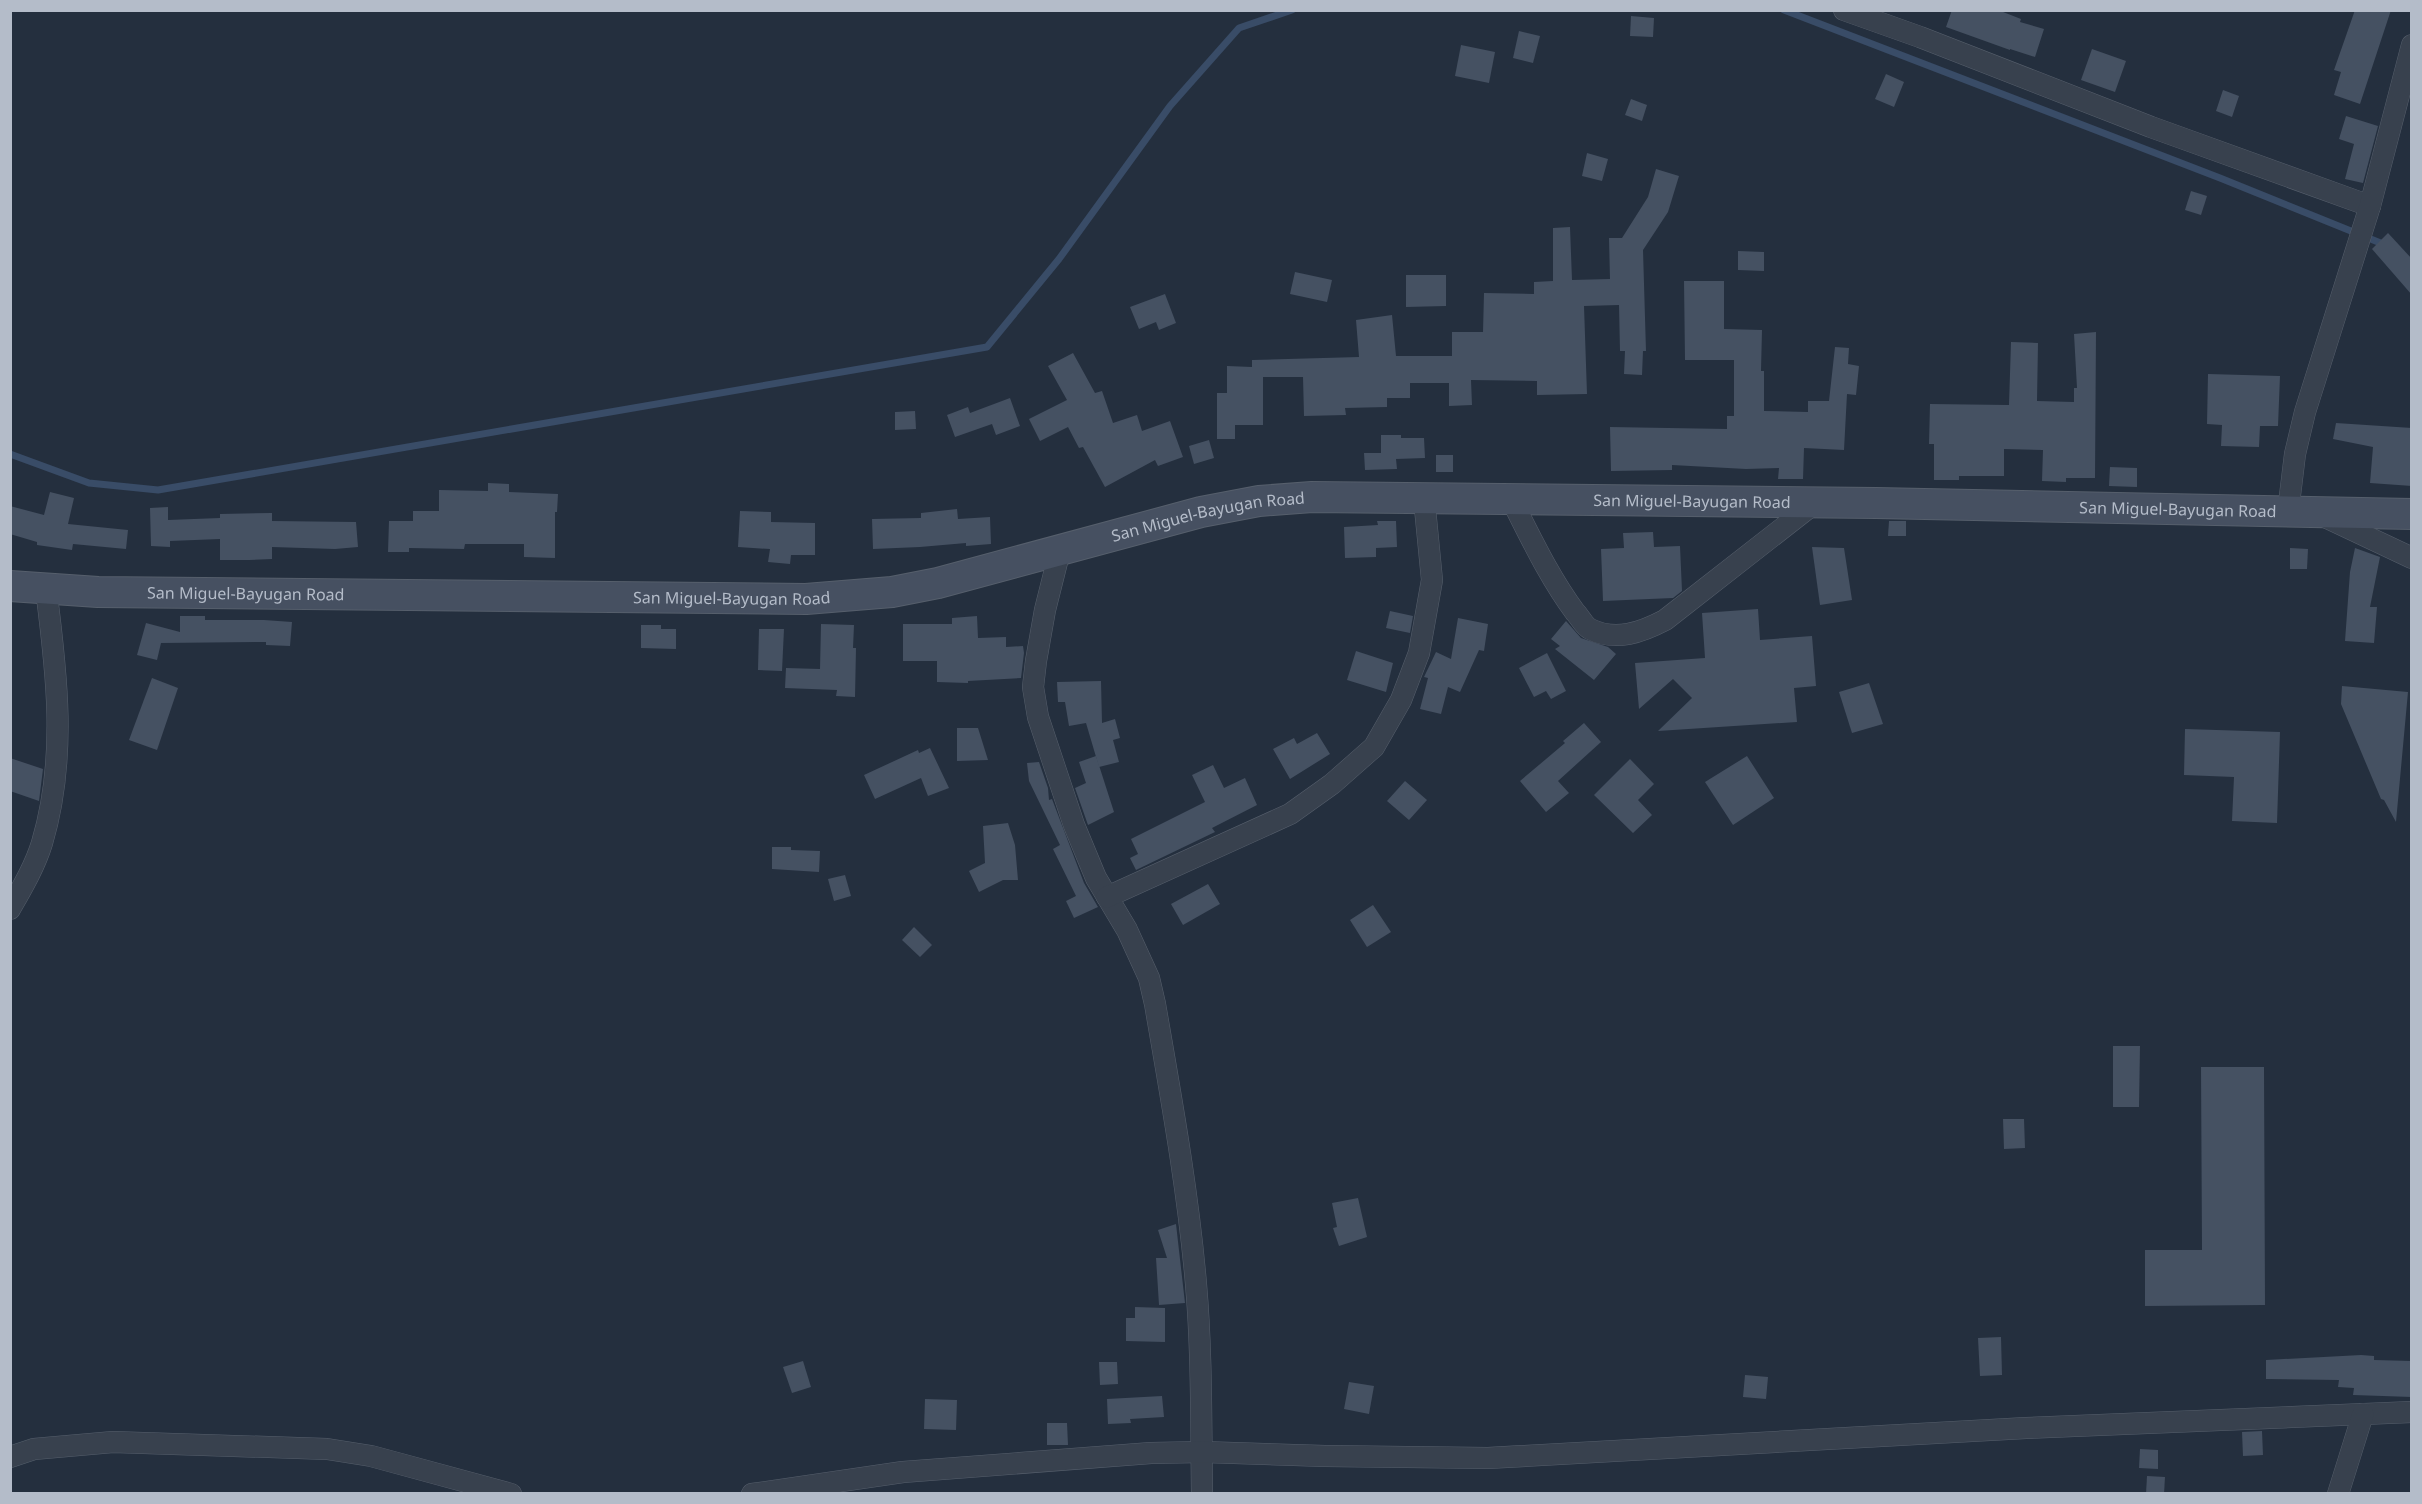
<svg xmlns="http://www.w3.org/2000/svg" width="2422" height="1504" viewBox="0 0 2422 1504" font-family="'Noto Sans',sans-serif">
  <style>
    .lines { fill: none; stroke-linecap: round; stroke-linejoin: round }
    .stream { stroke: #394c67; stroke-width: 7 }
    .building { fill: #455162 }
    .minor-casing { stroke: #565f6c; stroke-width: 22 }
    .secondary-casing { stroke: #565f6c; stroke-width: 32 }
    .minor { stroke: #38414e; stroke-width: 21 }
    .secondary { stroke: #465061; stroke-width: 30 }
    .labels { text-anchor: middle; stroke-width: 4.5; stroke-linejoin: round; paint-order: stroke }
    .street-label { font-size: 16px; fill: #b4bcc9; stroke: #1d2633 }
  </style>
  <rect width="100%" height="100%" fill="#242f3e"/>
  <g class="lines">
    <g class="stream">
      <path d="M 1784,10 L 2220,178 L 2388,246"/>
      <path d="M 10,454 L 89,483 L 158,490 L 987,347 L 1059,259 L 1170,106 L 1239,28 L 1292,10"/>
    </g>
  </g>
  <g class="building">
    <path d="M 1952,10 L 1998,10 L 2021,19 L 2020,22 L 2044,29 L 2035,57 L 2010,49 L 2010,50 L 1946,27 Z"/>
    <path d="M 2355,10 L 2391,10 L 2360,104 L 2334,95 L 2341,72 L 2334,70 Z"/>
    <path d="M 1631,16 L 1654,18 L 1653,37 L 1630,36 Z"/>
    <path d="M 1519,31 L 1540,36 L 1533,63 L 1513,58 Z"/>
    <path d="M 1461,45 L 1495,52 L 1489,83 L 1455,76 Z"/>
    <path d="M 2092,49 L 2126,61 L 2115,92 L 2081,80 Z"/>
    <path d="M 1886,74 L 1904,82 L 1894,107 L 1875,99 Z"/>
    <path d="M 2223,90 L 2239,96 L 2232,117 L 2216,111 Z"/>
    <path d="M 1631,99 L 1647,105 L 1642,121 L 1625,115 Z"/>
    <path d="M 2346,116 L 2378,126 L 2363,183 L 2345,179 L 2354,144 L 2339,139 Z"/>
    <path d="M 1587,153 L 1608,159 L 1602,181 L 1582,176 Z"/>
    <path d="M 1656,169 L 1679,176 L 1668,212 L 1643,250 L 1646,351 L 1643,351 L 1642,375 L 1624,374 L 1625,351 L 1620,351 L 1619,305 L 1584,306 L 1587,394 L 1537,395 L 1537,381 L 1471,380 L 1472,405 L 1449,406 L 1449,383 L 1410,383 L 1410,398 L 1387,398 L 1387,407 L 1345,408 L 1346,415 L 1304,416 L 1303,377 L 1263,377 L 1263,425 L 1235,425 L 1235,439 L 1217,439 L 1217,393 L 1227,393 L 1227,366 L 1252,367 L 1252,360 L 1359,357 L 1356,320 L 1392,315 L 1396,356 L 1452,356 L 1452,332 L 1483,332 L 1484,293 L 1534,294 L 1534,282 L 1553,281 L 1553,228 L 1570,227 L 1572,280 L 1610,279 L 1609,238 L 1622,238 L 1648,197 Z"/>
    <path d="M 2191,191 L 2207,196 L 2201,215 L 2185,210 Z"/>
    <path d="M 2388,233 L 2412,259 L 2412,295 L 2372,249 Z"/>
    <path d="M 1738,251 L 1764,252 L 1764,271 L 1738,270 Z"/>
    <path d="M 1295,272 L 1332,280 L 1327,302 L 1290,294 Z"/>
    <path d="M 1406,275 L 1446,275 L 1446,306 L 1406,307 Z"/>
    <path d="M 1684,281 L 1724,281 L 1724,329 L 1762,330 L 1761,371 L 1764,371 L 1764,411 L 1808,412 L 1808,401 L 1829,401 L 1835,347 L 1849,348 L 1848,364 L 1859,366 L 1856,395 L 1847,394 L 1844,450 L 1804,448 L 1803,479 L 1778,479 L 1779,468 L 1746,469 L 1672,465 L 1672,470 L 1611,471 L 1610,427 L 1727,429 L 1727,416 L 1734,416 L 1734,360 L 1685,360 Z"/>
    <path d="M 1165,294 L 1176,323 L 1159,330 L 1156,322 L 1139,329 L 1130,307 Z"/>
    <path d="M 2096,332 L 2095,478 L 2066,478 L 2066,482 L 2042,481 L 2043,450 L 2004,449 L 2004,476 L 1959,476 L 1959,480 L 1934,480 L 1934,444 L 1929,444 L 1930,404 L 2009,405 L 2011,342 L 2038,343 L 2037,401 L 2074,402 L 2074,388 L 2077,388 L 2074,334 Z"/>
    <path d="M 1073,353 L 1095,393 L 1102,391 L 1113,423 L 1137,415 L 1142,431 L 1170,421 L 1183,457 L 1158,466 L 1155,460 L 1105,487 L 1083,447 L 1079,448 L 1068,427 L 1040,441 L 1029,419 L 1067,400 L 1048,366 Z"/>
    <path d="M 2208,374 L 2280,376 L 2278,426 L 2260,426 L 2259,447 L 2221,446 L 2222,425 L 2207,424 Z"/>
    <path d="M 1010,398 L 1020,426 L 996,435 L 992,424 L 955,437 L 947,415 L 968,407 L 970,413 Z"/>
    <path d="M 915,411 L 916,429 L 895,430 L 895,412 Z"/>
    <path d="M 2336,423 L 2412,428 L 2412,486 L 2370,483 L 2373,447 L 2333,439 Z"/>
    <path d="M 1381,435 L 1401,435 L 1401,438 L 1424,438 L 1425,458 L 1396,459 L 1397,469 L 1365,470 L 1364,453 L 1381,453 Z"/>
    <path d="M 1209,440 L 1214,458 L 1194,464 L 1189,446 Z"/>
    <rect x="1436" y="455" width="17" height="17"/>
    <path d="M 2110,467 L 2137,468 L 2137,487 L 2109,486 Z"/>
    <path d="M 488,483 L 509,484 L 509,492 L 558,494 L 557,512 L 555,512 L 555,558 L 524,557 L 524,544 L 465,544 L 464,549 L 409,548 L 409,552 L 388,552 L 389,521 L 413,521 L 413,511 L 439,511 L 439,490 L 488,491 Z"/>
    <path d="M 50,492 L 74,498 L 68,524 L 128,530 L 126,549 L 73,544 L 72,550 L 37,545 L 37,542 L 10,534 L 10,506 L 44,515 Z"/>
    <path d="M 168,507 L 168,520 L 220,518 L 220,514 L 272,513 L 272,521 L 356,522 L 358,547 L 335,549 L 272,547 L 272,559 L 249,560 L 220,560 L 220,539 L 170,541 L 170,547 L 151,546 L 150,508 Z"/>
    <path d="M 957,509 L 958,519 L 990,517 L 991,544 L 966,546 L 966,543 L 920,547 L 873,549 L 872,519 L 921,518 L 921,513 Z"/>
    <path d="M 740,511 L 771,512 L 771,522 L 815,523 L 815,555 L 791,555 L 790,564 L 768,562 L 770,549 L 738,547 Z"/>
    <path d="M 1377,521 L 1396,521 L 1397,547 L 1376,548 L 1376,557 L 1345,558 L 1344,527 L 1378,525 Z"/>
    <path d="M 1889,521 L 1906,521 L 1906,536 L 1888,536 Z"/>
    <path d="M 1653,532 L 1654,547 L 1680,546 L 1682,591 L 1673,598 L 1603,601 L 1601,549 L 1624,548 L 1623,533 Z"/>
    <path d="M 1812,547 L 1844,548 L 1852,600 L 1820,605 Z"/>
    <path d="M 2290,548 L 2308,549 L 2307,569 L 2290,569 Z"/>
    <path d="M 2355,548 L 2380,557 L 2370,607 L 2377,607 L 2374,643 L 2345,641 L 2350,572 Z"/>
    <path d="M 1758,609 L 1760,640 L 1812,636 L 1816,686 L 1794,688 L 1797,722 L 1658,731 L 1692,698 L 1673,679 L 1639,709 L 1635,663 L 1705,658 L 1702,613 Z"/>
    <path d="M 1390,611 L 1413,616 L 1410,633 L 1386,628 Z"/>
    <path d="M 180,616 L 205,616 L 205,620 L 264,620 L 292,622 L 290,646 L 266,645 L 266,642 L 161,643 L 157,660 L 137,655 L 146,623 L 180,632 Z"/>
    <path d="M 977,616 L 978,638 L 1006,637 L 1006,647 L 1023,646 L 1024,653 L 1021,678 L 968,681 L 968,683 L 937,682 L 937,661 L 903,661 L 903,624 L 952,624 L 952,618 Z"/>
    <path d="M 1458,618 L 1488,624 L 1484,651 L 1479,650 L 1460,692 L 1448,687 L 1441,714 L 1420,709 L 1428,678 L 1424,677 L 1436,652 L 1451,659 Z"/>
    <path d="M 1566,621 L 1581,638 L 1608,647 L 1616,654 L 1594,680 L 1555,649 L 1560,646 L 1551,639 Z"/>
    <path d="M 821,624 L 854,625 L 853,648 L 856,648 L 855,697 L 836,696 L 837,690 L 785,688 L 786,668 L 820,669 Z"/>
    <path d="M 641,625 L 661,625 L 661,629 L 676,629 L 676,649 L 641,648 Z"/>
    <path d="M 759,629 L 784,629 L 782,671 L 758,670 Z"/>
    <path d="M 1356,651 L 1393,663 L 1386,692 L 1347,680 Z"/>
    <path d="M 1547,653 L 1566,691 L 1551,699 L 1546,691 L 1534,697 L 1519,668 Z"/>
    <path d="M 152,678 L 178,688 L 157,750 L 129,740 Z"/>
    <path d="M 1101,681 L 1102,723 L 1115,719 L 1120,738 L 1113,740 L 1119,762 L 1099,767 L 1086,723 L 1069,726 L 1065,702 L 1058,702 L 1057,682 Z"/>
    <path d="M 1869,683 L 1883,724 L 1852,733 L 1839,692 Z"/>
    <path d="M 2342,686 L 2408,692 L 2396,822 L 2384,800 L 2381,799 L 2341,704 Z"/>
    <path d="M 1584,723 L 1601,742 L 1558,781 L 1569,793 L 1546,812 L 1520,781 L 1565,743 L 1563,741 Z"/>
    <path d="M 957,728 L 978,728 L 988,760 L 957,761 Z"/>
    <path d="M 2185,729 L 2280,732 L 2277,823 L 2232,821 L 2234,777 L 2184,775 Z"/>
    <path d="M 1317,733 L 1330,754 L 1290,779 L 1273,749 L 1294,738 L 1297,744 Z"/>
    <path d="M 930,748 L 949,788 L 928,796 L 921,778 L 875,799 L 864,775 L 918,750 L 919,753 Z"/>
    <path d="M 1096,756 L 1114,812 L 1088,825 L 1075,788 L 1086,783 L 1079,762 Z"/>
    <path d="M 1747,756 L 1774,798 L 1733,825 L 1705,782 Z"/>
    <path d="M 10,758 L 43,769 L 39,801 L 10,791 Z"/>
    <path d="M 1630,759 L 1654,784 L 1638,800 L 1652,815 L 1633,833 L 1594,795 Z"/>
    <path d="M 1039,762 L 1048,788 L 1049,800 L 1052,799 L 1084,883 L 1098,907 L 1074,918 L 1066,901 L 1076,896 L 1053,849 L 1060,845 L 1029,781 L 1027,763 Z"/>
    <path d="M 1213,765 L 1224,788 L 1245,778 L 1257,805 L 1212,828 L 1215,832 L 1136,870 L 1130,858 L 1138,854 L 1131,839 L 1205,802 L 1192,775 Z"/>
    <path d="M 1405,781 L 1427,800 L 1409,820 L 1387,801 Z"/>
    <path d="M 1008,823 L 1015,845 L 1018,880 L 1003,880 L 979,892 L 969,871 L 985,863 L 983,826 Z"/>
    <path d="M 772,847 L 791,847 L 791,850 L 820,851 L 819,872 L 772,869 Z"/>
    <path d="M 845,875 L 851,896 L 834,901 L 828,879 Z"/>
    <path d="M 1208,884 L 1220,904 L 1183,925 L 1171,904 Z"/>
    <path d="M 1373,905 L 1391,932 L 1367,947 L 1350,920 Z"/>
    <path d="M 914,927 L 932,945 L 920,957 L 902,940 Z"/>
    <path d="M 2113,1046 L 2140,1046 L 2139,1107 L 2113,1107 Z"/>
    <path d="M 2201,1067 L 2264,1067 L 2265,1305 L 2145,1306 L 2145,1250 L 2202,1250 Z"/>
    <path d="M 2003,1119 L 2024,1119 L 2025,1148 L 2004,1149 Z"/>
    <path d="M 1358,1198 L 1367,1237 L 1339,1246 L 1333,1228 L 1337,1227 L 1332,1203 Z"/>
    <path d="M 1176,1224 L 1185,1303 L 1159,1305 L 1156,1258 L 1167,1258 L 1158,1230 Z"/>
    <path d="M 1135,1307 L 1165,1308 L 1165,1342 L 1126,1341 L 1126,1318 L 1135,1318 Z"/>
    <path d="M 2001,1337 L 2002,1375 L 1980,1376 L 1978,1338 Z"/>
    <path d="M 2361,1355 L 2374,1356 L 2374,1360 L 2412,1361 L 2412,1397 L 2353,1395 L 2354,1388 L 2338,1387 L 2339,1380 L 2266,1379 L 2266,1360 Z"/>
    <path d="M 803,1361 L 811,1387 L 792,1393 L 783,1367 Z"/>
    <path d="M 1099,1362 L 1117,1362 L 1118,1384 L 1100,1385 Z"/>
    <path d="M 1745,1375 L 1768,1377 L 1766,1399 L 1743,1397 Z"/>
    <path d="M 1349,1382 L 1374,1386 L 1369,1414 L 1344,1409 Z"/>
    <path d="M 1162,1396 L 1164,1417 L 1130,1419 L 1131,1423 L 1108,1424 L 1107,1399 Z"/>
    <path d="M 925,1399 L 957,1400 L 956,1430 L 924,1429 Z"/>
    <path d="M 1047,1423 L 1067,1423 L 1068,1445 L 1047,1445 Z"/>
    <path d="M 2262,1431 L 2263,1455 L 2243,1456 L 2242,1432 Z"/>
    <path d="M 2140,1449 L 2158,1450 L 2158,1469 L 2139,1468 Z"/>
    <path d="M 2147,1476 L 2165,1477 L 2164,1494 L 2146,1494 Z"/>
  </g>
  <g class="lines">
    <defs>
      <g id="minor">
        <path d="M 1844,10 L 1920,37 L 2151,127 L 2370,206"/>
        <path d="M 1511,499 C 1531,538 1549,577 1575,612 C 1580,617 1584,626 1590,629 C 1616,642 1642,632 1665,620 L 1816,502"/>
        <path d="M 2288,512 L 2295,454 L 2305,412 L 2370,206 L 2412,45"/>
        <path d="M 2321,515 L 2412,558"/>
        <path d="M 1060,550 L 1045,610 L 1036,661 L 1033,687 L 1038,717 L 1074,825 L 1096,878 L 1127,930 L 1149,978 L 1155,1004 C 1171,1097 1188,1190 1196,1284 C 1202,1353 1201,1424 1202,1494"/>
        <path d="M 1107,897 L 1290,814 L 1332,784 L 1374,747 L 1401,700 L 1419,653 L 1432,580 L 1424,498"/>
        <path d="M 10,909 C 22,888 35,866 42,843 C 67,759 57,674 46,589"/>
        <path d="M 10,1457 L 34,1449 L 113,1442 L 327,1449 L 371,1456 L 511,1494"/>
        <path d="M 752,1494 L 903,1472 L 1151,1453 L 1203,1452 L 1325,1456 L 1488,1458 L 2026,1428 L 2412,1412"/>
        <path d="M 2338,1494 L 2363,1414"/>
      </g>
      <g id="secondary">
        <path id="s1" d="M 10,586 L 98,592 L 806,599 L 892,592 L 938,583 L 1201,512 L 1259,501 L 1312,497 L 1876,503 L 2412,514"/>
      </g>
    </defs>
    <use href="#minor" class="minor-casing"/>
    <use href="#secondary" class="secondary-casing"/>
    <use href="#minor" class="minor"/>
    <use href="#secondary" class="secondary"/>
  </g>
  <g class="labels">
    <g class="street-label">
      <text dy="6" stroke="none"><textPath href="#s1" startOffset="1694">San Miguel-Bayugan Road</textPath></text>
      <text dy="6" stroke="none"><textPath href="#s1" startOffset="2180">San Miguel-Bayugan Road</textPath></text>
      <text dy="6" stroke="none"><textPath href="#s1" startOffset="1208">San Miguel-Bayugan Road</textPath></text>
      <text dy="6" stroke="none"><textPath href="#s1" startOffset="236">San Miguel-Bayugan Road</textPath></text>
      <text dy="6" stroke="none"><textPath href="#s1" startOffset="722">San Miguel-Bayugan Road</textPath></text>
    </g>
  </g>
  <rect width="2422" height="1504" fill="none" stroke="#b4bcc9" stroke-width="24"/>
</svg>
